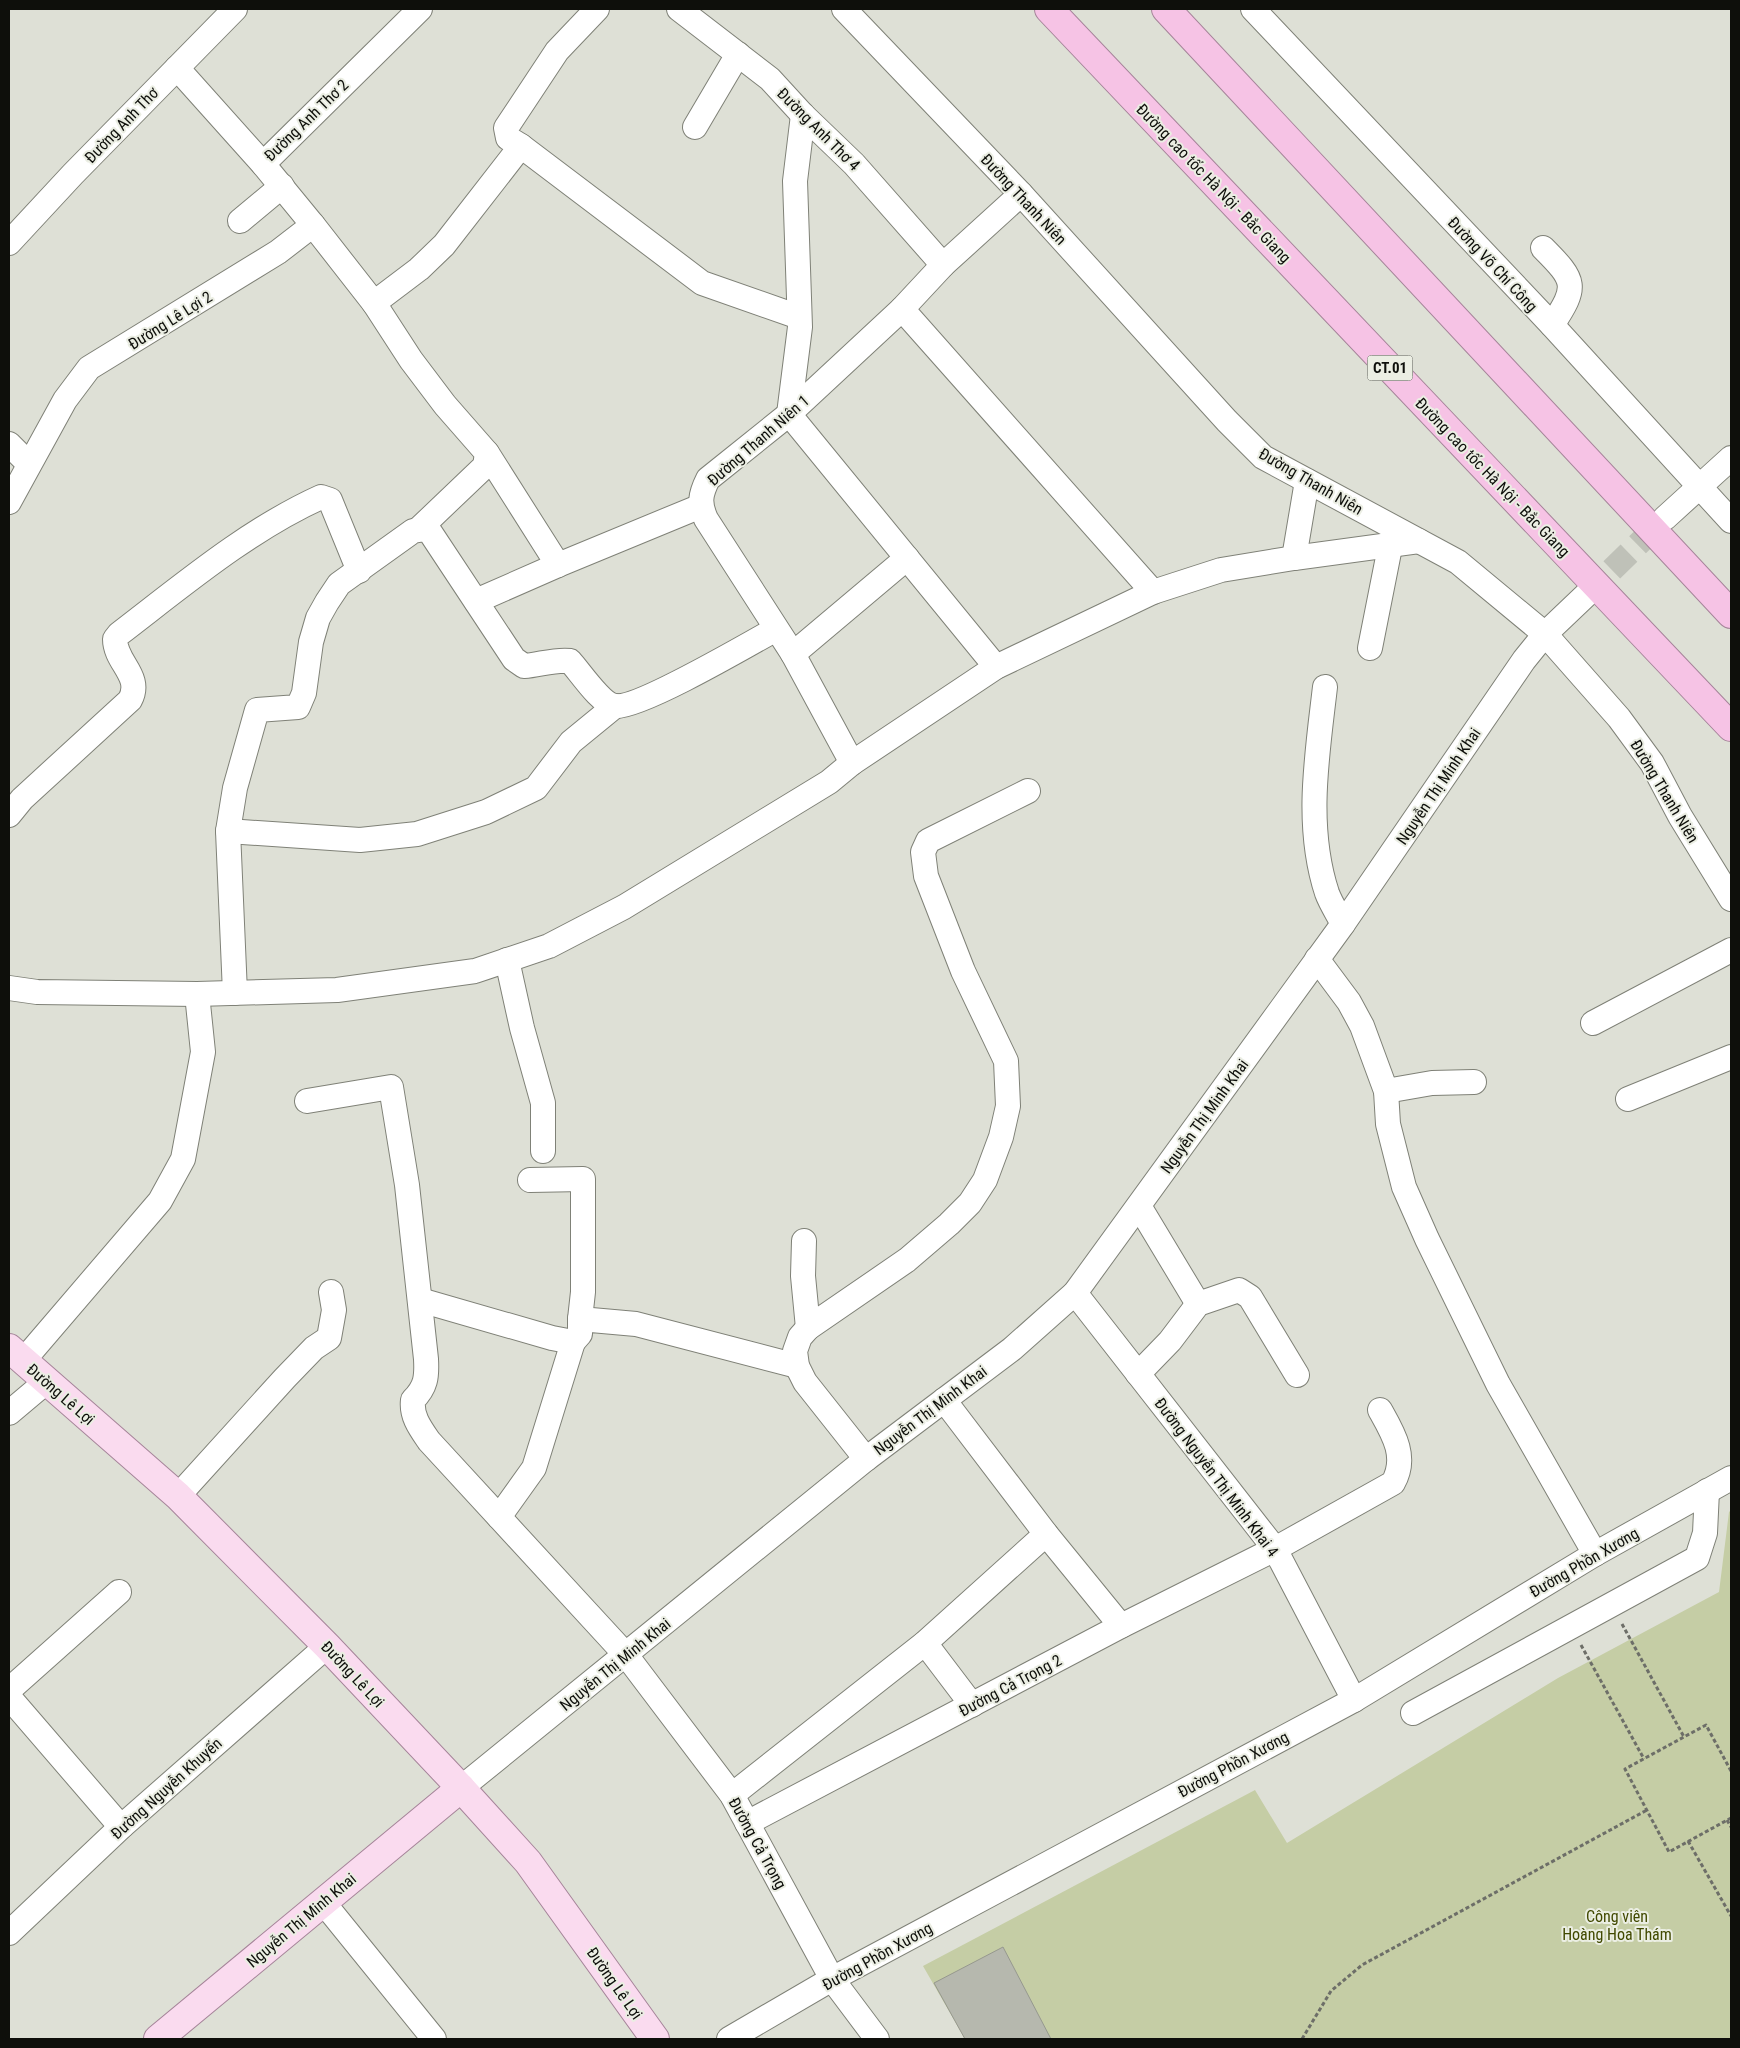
<svg xmlns="http://www.w3.org/2000/svg" width="1740" height="2048" viewBox="0 0 1740 2048" font-family="'Roboto Condensed',sans-serif">
  <style>
    .green { fill: #c5cda5 }
    .building { fill: #b6b8ae; stroke: #96988e }
    .lines { fill: none; stroke-linecap: round; stroke-linejoin: round }
    .minor-tunnel { stroke: #bfc1b8; stroke-width: 24; stroke-dasharray: 24 12; stroke-linecap: butt }
    .minor-casing { stroke: #7f8177; stroke-width: 26 }
    .major-casing { stroke: #a58499; stroke-width: 30 }
    .highway-casing { stroke: #a58499; stroke-width: 30 }
    .path { stroke: #6d6e68; stroke-width: 3; stroke-dasharray: 4 2.5; stroke-linecap: butt }
    .minor { stroke: #fff; stroke-width: 24 }
    .major { stroke: #fadbef; stroke-width: 28 }
    .highway { stroke: #f6c3e5; stroke-width: 28 }
    .labels { text-anchor: middle; stroke-width: 4; stroke-linejoin: round; paint-order: stroke }
    .shield { fill: #ebeee3; stroke: #50524c; stroke-width: 1 }
    .shield-label { font-size: 15px; font-weight: bold; fill: #0e0f0b }
    .street-label { font-size: 16px; fill: #0e0f0b; stroke: #ebeee3 }
    .park-label { font-size: 16px; fill: #414900; stroke: #ebeee3 }
  </style>
  <rect width="100%" height="100%" fill="#dee0d6"/>
  <path class="green" d="M 1731,1510 L 1731,2039 L 965,2039 L 923,1966 L 1255,1790 L 1287,1843 L 1558,1678 L 1719,1592 L 1729,1512 Z"/>
  <path class="building" d="M 1003,1947 L 1051,2039 L 965,2039 L 934,1983 Z"/>
  <g class="lines">
    <path class="minor-tunnel" d="M 1586,595 L 1665,518"/>
    <defs>
      <g id="minor">
        <path d="M 679,9 L 770,79 L 803,115 L 854,164 L 943,265"/>
        <path d="M 844,9 L 1021,194 L 1227,421 L 1263,457 L 1458,562 L 1545,634 L 1619,718 L 1652,763 L 1680,816 L 1731,899"/>
        <path d="M 1253,9 L 1552,325 L 1731,521"/>
        <path d="M 177,68 L 263,164 L 420,9"/>
        <path d="M 803,115 L 795,181 L 800,327 L 789,414 L 996,667"/>
        <path d="M 695,127 L 738,54"/>
        <path d="M 521,146 L 702,283 L 799,317"/>
        <path d="M 240,221 L 282,186"/>
        <path d="M 313,225 L 374,303 L 419,269 L 444,245 L 521,146 L 508,138 L 506,128 L 557,51 L 597,9"/>
        <path d="M 9,243 L 73,174 L 235,9"/>
        <path d="M 1543,248 C 1576,281 1578,286 1552,325"/>
        <path d="M 374,303 L 411,360 L 445,405 L 487,453 L 485,466 L 420,528"/>
        <path d="M 902,309 L 1153,592"/>
        <path d="M 9,444 L 29,464"/>
        <path d="M 487,453 L 558,565"/>
        <path d="M 9,502 L 65,400 L 89,368 L 278,252 L 313,225 L 263,164"/>
        <path d="M 1665,518 L 1731,458"/>
        <path d="M 1294,558 L 1307,481"/>
        <path d="M 476,601 L 558,565 L 701,506"/>
        <path d="M 1370,648 L 1390,547"/>
        <path d="M 793,654 L 907,558"/>
        <path d="M 1325,687 C 1317,756 1305,826 1327,893 C 1331,904 1338,914 1343,924"/>
        <path d="M 852,763 L 793,654 L 706,519 C 699,503 700,495 708,479 L 789,414 L 902,309 L 943,265 L 1021,194"/>
        <path d="M 9,815 L 22,799 L 130,700 C 143,676 115,663 115,639 L 119,634 C 183,585 248,530 321,497 L 330,500 L 359,571"/>
        <path d="M 228,831 L 360,840 L 417,834 L 486,812 L 536,788 L 571,742 L 615,706"/>
        <path d="M 1317,959 L 1349,1002 L 1362,1026 L 1386,1091 L 1388,1124 L 1404,1187 L 1427,1239 L 1498,1384 L 1595,1554"/>
        <path d="M 507,960 L 522,1028 L 543,1103 L 543,1151"/>
        <path d="M 9,988 L 37,992 L 197,994 L 337,990 L 475,971 L 549,946 L 624,907 L 829,782 L 852,763 L 996,667 L 1153,592 L 1221,570 L 1294,558 L 1419,541"/>
        <path d="M 235,993 L 228,831 L 235,788 L 257,710 L 298,707 L 304,693 L 311,642 L 318,618 L 327,602 L 339,584 L 413,531 L 425,529 L 430,532 L 514,659 L 524,666 C 539,665 555,659 570,661 C 580,672 601,704 615,706 C 638,709 751,643 776,629"/>
        <path d="M 1593,1023 L 1731,950"/>
        <path d="M 1386,1091 L 1432,1083 L 1474,1082"/>
        <path d="M 1628,1099 L 1731,1057"/>
        <path d="M 307,1101 L 391,1087 L 407,1185 L 426,1359 C 427,1377 426,1387 413,1400 C 411,1416 420,1428 429,1441 L 626,1655 L 732,1795 L 832,1979 L 877,2039"/>
        <path d="M 530,1180 L 583,1179 L 583,1292 L 580,1319"/>
        <path d="M 1139,1206 L 1198,1304"/>
        <path d="M 804,1241 L 803,1276 L 808,1328"/>
        <path d="M 1075,1293 L 1275,1549 L 1354,1700"/>
        <path d="M 420,1300 L 552,1338 L 573,1342 L 580,1334 L 580,1319 L 636,1324 L 797,1366"/>
        <path d="M 23,1361 L 160,1201 L 183,1159 L 203,1052 L 197,994"/>
        <path d="M 1138,1374 L 1170,1341 L 1198,1304 L 1239,1290 L 1250,1297 L 1297,1375"/>
        <path d="M 944,1400 L 1046,1534 L 1121,1626"/>
        <path d="M 9,1413 L 47,1381"/>
        <path d="M 866,1459 L 805,1382 L 797,1366 L 795,1351 L 800,1337 L 808,1328 L 907,1260 L 949,1224 L 970,1203 L 985,1180 L 1001,1137 L 1008,1106 L 1006,1061 L 963,971 L 926,876 L 923,852 L 928,841 L 1028,791"/>
        <path d="M 178,1496 L 285,1378 L 314,1348 L 329,1338 L 334,1310 L 331,1292"/>
        <path d="M 499,1517 L 534,1468 L 573,1342"/>
        <path d="M 925,1643 L 972,1705"/>
        <path d="M 9,1690 L 119,1592"/>
        <path d="M 9,1697 L 121,1827"/>
        <path d="M 1413,1713 L 1697,1558 L 1705,1533 L 1707,1491"/>
        <path d="M 461,1788 L 866,1459 L 1012,1349 L 1075,1293 L 1343,924 L 1524,660 L 1545,634 L 1586,595"/>
        <path d="M 732,1795 L 925,1643 L 1046,1534"/>
        <path d="M 747,1823 L 1121,1626 L 1275,1549 L 1393,1483 C 1408,1457 1393,1433 1380,1410"/>
        <path d="M 323,1902 L 434,2039"/>
        <path d="M 9,1933 L 121,1827 L 327,1646"/>
        <path d="M 729,2039 L 832,1979 L 1354,1700 L 1595,1554 L 1731,1478"/>
      </g>
      <g id="major">
        <path d="M 9,1348 L 178,1496 L 327,1646 L 461,1788 L 528,1862 L 655,2039"/>
        <path d="M 158,2039 L 461,1788"/>
      </g>
      <g id="highway">
        <path d="M 1049,9 L 1731,727"/>
        <path d="M 1166,9 L 1731,614"/>
      </g>
    </defs>
    <use href="#minor" class="minor-casing"/>
    <use href="#major" class="major-casing"/>
    <use href="#highway" class="highway-casing"/>
    <g class="path">
      <path d="M 1622,1624 L 1684,1737"/>
      <path d="M 1581,1645 L 1644,1759"/>
      <path d="M 1731,1771 L 1706,1725 L 1625,1769 L 1669,1852 L 1731,1818"/>
      <path d="M 1727,1820 L 1731,1827"/>
      <path d="M 1688,1841 L 1731,1916"/>
      <path d="M 1302,2039 L 1331,1991 L 1362,1965 L 1647,1810"/>
    </g>
    <use href="#minor" class="minor"/>
    <use href="#major" class="major"/>
    <use href="#highway" class="highway"/>
  </g>
  <g class="labels">
    <rect class="shield" x="1367.5" y="355.5" width="45" height="25" rx="4"/>
    <g class="shield-label">
      <text x="1390" y="373">CT.01</text>
    </g>
    <g class="street-label">
      <text transform="translate(306 120) rotate(-44)" y="6">Đường Anh Thơ 2</text>
      <text transform="translate(121 125) rotate(-46)" y="6">Đường Anh Thơ</text>
      <text transform="translate(819 129) rotate(45)" y="6">Đường Anh Thơ 4</text>
      <text transform="translate(1214 183) rotate(46)" y="6">Đường cao tốc Hà Nội - Bắc Giang</text>
      <text transform="translate(1024 199) rotate(47)" y="6">Đường Thanh Niên</text>
      <text transform="translate(1493 264) rotate(47)" y="6">Đường Võ Chí Công</text>
      <text transform="translate(170 320) rotate(-32)" y="6">Đường Lê Lợi 2</text>
      <text transform="translate(758 440) rotate(-41)" y="6">Đường Thanh Niên 1</text>
      <text transform="translate(1493 477) rotate(46)" y="6">Đường cao tốc Hà Nội - Bắc Giang</text>
      <text transform="translate(1311 481) rotate(30)" y="6">Đường Thanh Niên</text>
      <text transform="translate(1438 786) rotate(-56)" y="6">Nguyễn Thị Minh Khai</text>
      <text transform="translate(1665 791) rotate(59)" y="6">Đường Thanh Niên</text>
      <text transform="translate(1204 1116) rotate(-54)" y="6">Nguyễn Thị Minh Khai</text>
      <text transform="translate(61 1394) rotate(41)" y="6">Đường Lê Lợi</text>
      <text transform="translate(930 1410) rotate(-37)" y="6">Nguyễn Thị Minh Khai</text>
      <text transform="translate(1217 1477) rotate(53)" y="6">Đường Nguyễn Thị Minh Khai 4</text>
      <text transform="translate(1584 1562) rotate(-30)" y="6">Đường Phồn Xương</text>
      <text transform="translate(615 1664) rotate(-39)" y="6">Nguyễn Thị Minh Khai</text>
      <text transform="translate(353 1674) rotate(47)" y="6">Đường Lê Lợi</text>
      <text transform="translate(1010 1685) rotate(-28)" y="6">Đường Cả Trọng 2</text>
      <text transform="translate(1233 1764) rotate(-28)" y="6">Đường Phồn Xương</text>
      <text transform="translate(166 1788) rotate(-42)" y="6">Đường Nguyễn Khuyến</text>
      <text transform="translate(758 1843) rotate(61)" y="6">Đường Cả Trọng</text>
      <text transform="translate(301 1920) rotate(-40)" y="6">Nguyễn Thị Minh Khai</text>
      <text transform="translate(877 1956) rotate(-29)" y="6">Đường Phồn Xương</text>
      <text transform="translate(615 1983) rotate(55)" y="6">Đường Lê Lợi</text>
    </g>
    <g class="park-label">
      <text x="1617" y="1922">Công viên<tspan x="1617" dy="18">Hoàng Hoa Thám</tspan></text>
    </g>
  </g>
  <rect width="1740" height="2048" fill="none" stroke="#0e0f0b" stroke-width="20"/>
</svg>
